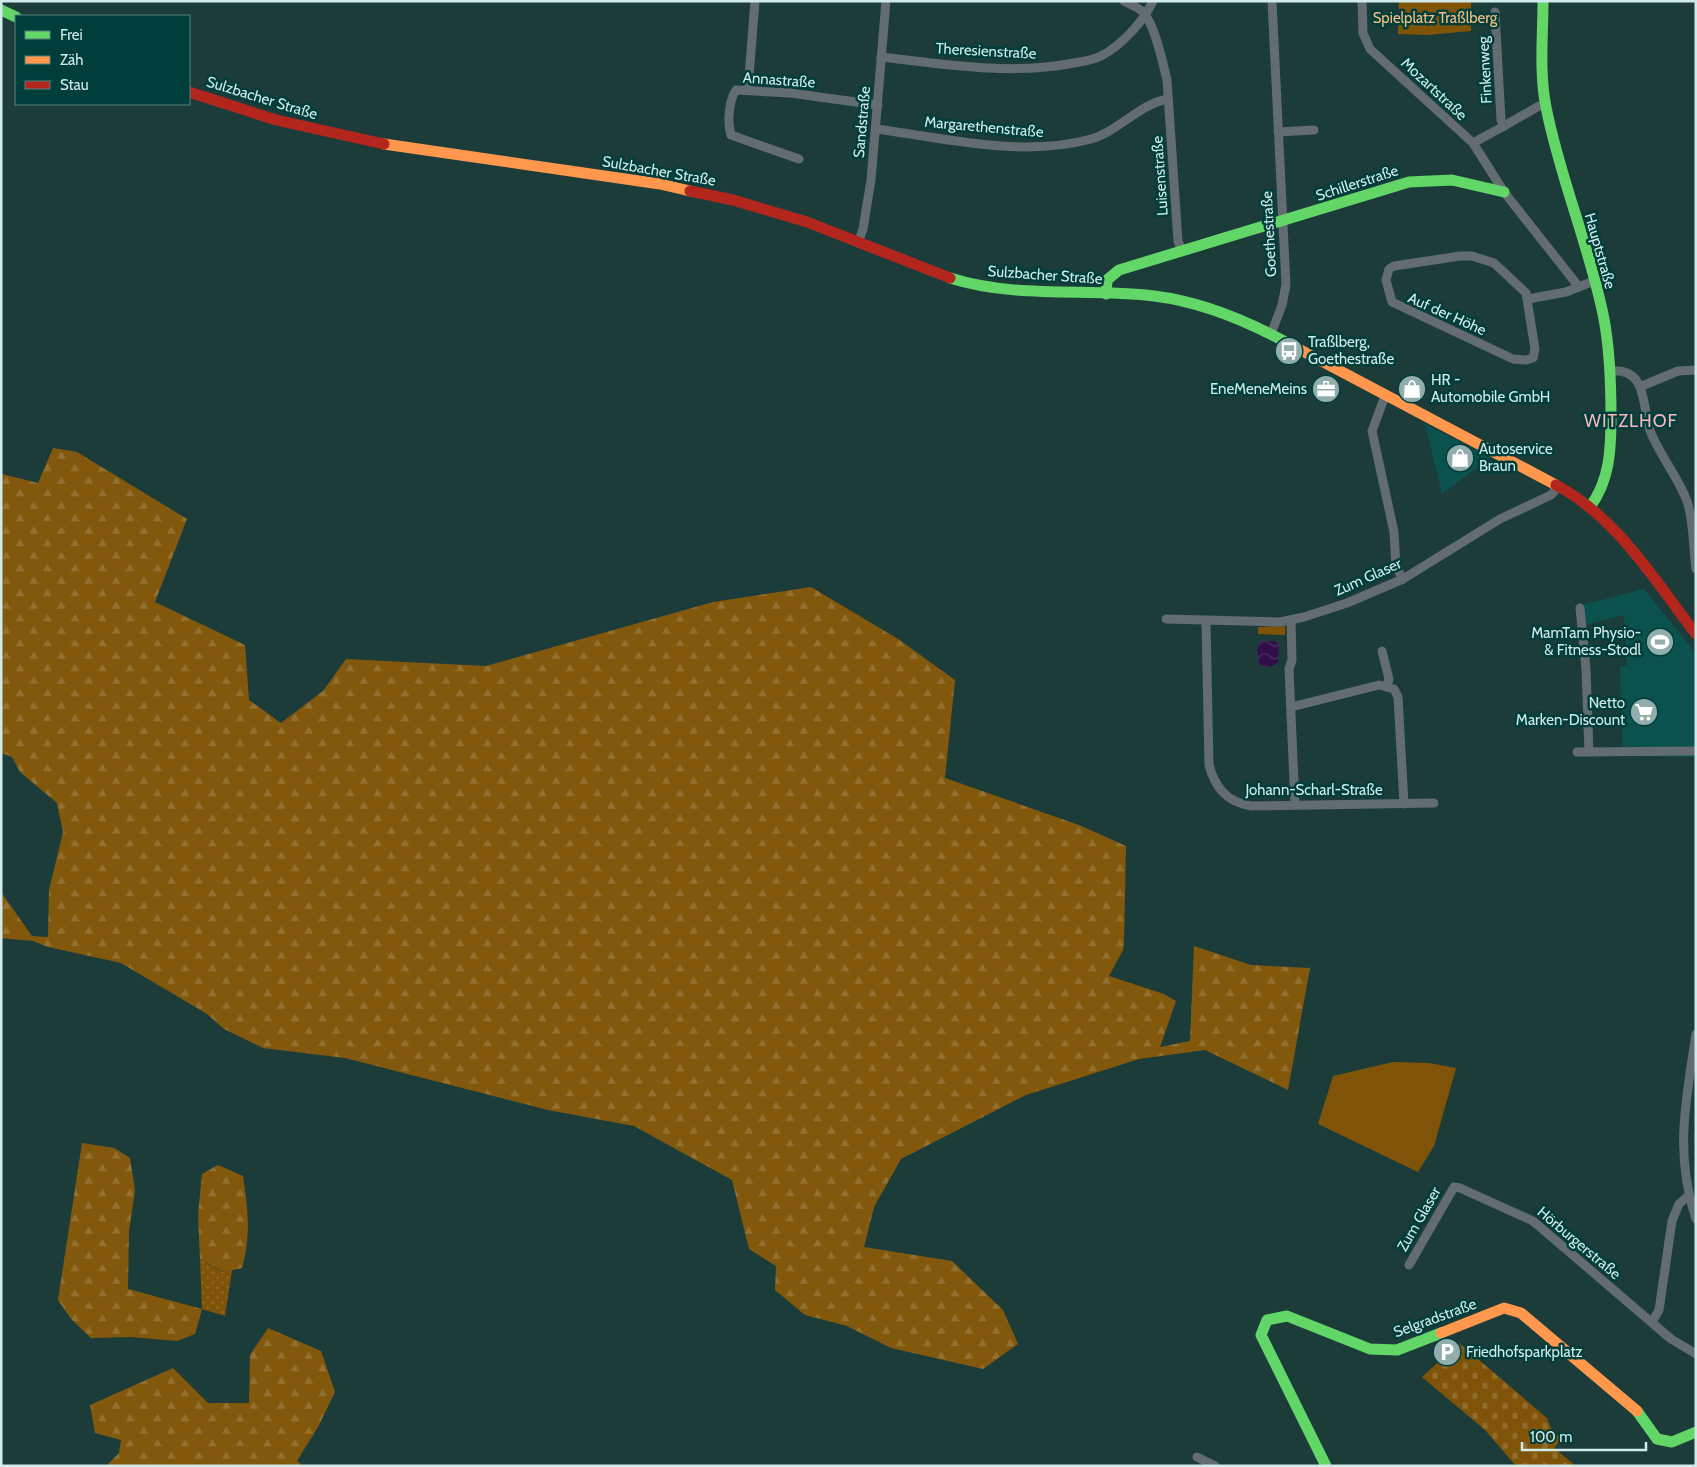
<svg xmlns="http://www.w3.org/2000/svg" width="1697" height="1467" viewBox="0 0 1697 1467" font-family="Cabin,sans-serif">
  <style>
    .built { fill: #0b514e }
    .grass { fill: url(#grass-dots) }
    .forest { fill: url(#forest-firs) }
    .cemetery { fill: url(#cemetery-stones) }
    .park { fill: #7f5409 }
    .water { fill: url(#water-waves) }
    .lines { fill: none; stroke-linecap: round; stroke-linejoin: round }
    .street { stroke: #636c70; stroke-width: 9 }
    .fast { stroke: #63d668; stroke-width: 11 }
    .slow { stroke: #ff974d; stroke-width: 11 }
    .jam { stroke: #b3261e; stroke-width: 11 }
    .labels { text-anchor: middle; stroke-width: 5; stroke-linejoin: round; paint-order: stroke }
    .park-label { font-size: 15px; fill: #f7c081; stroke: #003e3c }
    .street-label { font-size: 15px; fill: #d0ebe9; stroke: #003e3c }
    .poi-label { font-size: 15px; fill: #d0ebe9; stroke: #003e3c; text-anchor: start }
    .quarter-label { font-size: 18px; letter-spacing: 1px; fill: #fab6bf; stroke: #003e3c }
  </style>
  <defs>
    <pattern id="grass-dots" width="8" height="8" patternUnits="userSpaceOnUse" patternTransform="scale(1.25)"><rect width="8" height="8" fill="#7f5409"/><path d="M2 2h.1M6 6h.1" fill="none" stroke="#906d2d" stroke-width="1.8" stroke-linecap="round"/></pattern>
    <pattern id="forest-firs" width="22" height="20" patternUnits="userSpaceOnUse" patternTransform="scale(1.25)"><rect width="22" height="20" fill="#82580d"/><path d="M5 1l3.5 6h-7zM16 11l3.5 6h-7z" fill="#937030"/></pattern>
    <pattern id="cemetery-stones" width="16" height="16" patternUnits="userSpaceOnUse" patternTransform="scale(1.25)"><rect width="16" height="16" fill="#7f5409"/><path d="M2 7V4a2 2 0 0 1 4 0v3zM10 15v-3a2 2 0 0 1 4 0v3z" fill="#906d2d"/></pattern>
    <pattern id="water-waves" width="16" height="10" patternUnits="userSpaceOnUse" patternTransform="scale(1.25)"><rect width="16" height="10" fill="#310e49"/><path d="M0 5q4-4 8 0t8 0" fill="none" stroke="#4e3163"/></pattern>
  </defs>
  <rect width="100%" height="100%" fill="#1c3c3a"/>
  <g class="built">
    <path d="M 1425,424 L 1486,455 L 1491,457 L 1442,494 Z"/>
    <path d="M 1644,589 L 1696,654 L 1696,757 L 1623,756 L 1620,666 L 1627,665 L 1624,615 L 1585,625 L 1582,605 Z"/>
  </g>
  <path class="grass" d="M 200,1259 L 223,1272 L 232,1270 L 225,1316 L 202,1309 Z"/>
  <g class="forest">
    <path d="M 53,448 L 77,452 L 187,519 L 155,602 L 245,645 L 249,700 L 281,723 L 323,691 L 346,659 L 486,666 L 713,602 L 811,587 L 898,639 L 955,680 L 945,778 L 1079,825 L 1126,846 L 1124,943 L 1123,950 L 1109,976 L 1164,994 L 1176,1001 L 1160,1047 L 1190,1041 L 1194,946 L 1251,965 L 1310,968 L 1288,1090 L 1205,1050 L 1139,1059 L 1026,1095 L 901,1159 L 874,1207 L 864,1247 L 952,1261 L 1003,1310 L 1018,1344 L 983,1369 L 891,1348 L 847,1326 L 805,1315 L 775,1290 L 776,1266 L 749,1249 L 732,1180 L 634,1126 L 548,1110 L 345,1058 L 263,1048 L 224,1029 L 207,1014 L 121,963 L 48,947 L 33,941 L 1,938 L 1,892 L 32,936 L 48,937 L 49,890 L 63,832 L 57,803 L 20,772 L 12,757 L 1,753 L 1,479 L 2,474 L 38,483 Z"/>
    <path d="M 82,1143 L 114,1148 L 130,1158 L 135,1190 L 129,1231 L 128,1289 L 202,1309 L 195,1334 L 177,1341 L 131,1337 L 91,1338 L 71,1319 L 58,1300 Z"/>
    <path d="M 218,1165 L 243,1176 C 248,1211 251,1234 242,1268 L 224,1272 L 200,1259 L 198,1215 L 202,1174 Z"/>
    <path d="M 268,1328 L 321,1351 L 335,1392 L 318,1427 L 297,1461 L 303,1466 L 106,1466 L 119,1453 L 121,1440 L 95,1433 L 90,1405 L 173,1368 L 208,1403 L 249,1403 L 250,1355 Z"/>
  </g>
  <path class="cemetery" d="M 1459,1343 L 1547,1418 L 1552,1431 L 1562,1439 L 1554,1448 L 1576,1466 L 1516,1466 L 1485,1430 L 1422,1377 Z"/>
  <g class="park">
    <path d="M 1399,1 L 1471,1 L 1471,31 L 1427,35 L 1398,34 Z"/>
    <path d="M 1285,626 L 1285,635 L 1258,634 L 1258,627 Z"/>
    <path d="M 1393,1062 L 1429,1063 L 1456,1068 L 1434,1146 L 1418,1172 L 1318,1124 L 1333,1076 Z"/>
  </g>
  <path class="water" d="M 1262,641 L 1275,641 L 1279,645 L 1278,662 C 1274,667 1264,669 1259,663 L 1257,650 L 1259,643 Z"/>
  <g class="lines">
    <g class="street">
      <path d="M 1124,1 C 1131,5 1138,7 1144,13 C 1155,26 1163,63 1167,80 L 1178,241 L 1182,251"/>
      <path d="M 1362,1 L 1363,33 L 1370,49 L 1473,143 L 1504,192 L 1579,287"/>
      <path d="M 881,57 C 943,64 1007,75 1068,64 C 1079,62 1091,61 1101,56 C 1122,45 1143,22 1153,1"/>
      <path d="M 748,89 L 755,1"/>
      <path d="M 1504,126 L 1539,106 L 1545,105"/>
      <path d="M 876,129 C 945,138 1022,158 1091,139 C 1119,131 1139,104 1168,99"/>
      <path d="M 1278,132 L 1314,130"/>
      <path d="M 1473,143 L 1504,126 L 1501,120 L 1495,12"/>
      <path d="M 799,159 L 731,135 C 727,123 729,100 736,90 L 790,93 L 878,105"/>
      <path d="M 858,243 L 863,229 L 871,180 L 886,1"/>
      <path d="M 1460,256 L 1472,256 L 1494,263 L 1526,293 L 1535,349 L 1533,358 L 1526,360 L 1513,359 L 1392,302 L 1386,280 L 1389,269 L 1394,266 Z"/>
      <path d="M 1528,299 L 1566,292 L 1594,281"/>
      <path d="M 1271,334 L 1282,305 L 1286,285 L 1272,1"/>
      <path d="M 1611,371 C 1650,368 1641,410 1651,433 C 1661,457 1678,477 1687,501 C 1694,521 1693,548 1696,569"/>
      <path d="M 1642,386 L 1678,371 L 1696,370"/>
      <path d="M 1385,396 L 1372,431 L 1394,532 L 1396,567 L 1403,579"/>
      <path d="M 1580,608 L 1586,669 L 1589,752"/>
      <path d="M 1166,619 L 1280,622 L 1304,617 L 1347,603 L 1403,579 L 1500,519 L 1551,495 L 1559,486"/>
      <path d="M 1291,620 L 1292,660 L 1289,669 L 1295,805"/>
      <path d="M 1206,622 L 1209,765 C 1215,788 1227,802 1251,806 L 1434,803"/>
      <path d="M 1382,651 L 1389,679 L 1387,685"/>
      <path d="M 1291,707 L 1379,685 L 1394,689 L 1398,697 L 1404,804"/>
      <path d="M 1577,752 L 1696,751"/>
      <path d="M 1696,1034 C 1686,1100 1674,1153 1696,1219"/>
      <path d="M 1409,1265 L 1454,1187 L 1460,1188 L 1533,1221 L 1671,1339 L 1696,1354"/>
      <path d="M 1652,1322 L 1659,1310 L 1672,1221 L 1679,1204 L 1688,1196"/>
      <path d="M 1197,1457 L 1215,1466"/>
    </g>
    <g class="fast">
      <path d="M 1543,1 C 1543,36 1539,72 1546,107 C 1560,179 1590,247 1604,319 C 1610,351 1611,384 1611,417 C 1611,449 1610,480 1590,507"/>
      <path d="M 1,10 L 16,17"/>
      <path d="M 950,278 C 1017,299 1086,288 1154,296 C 1204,302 1250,322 1293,346"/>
      <path d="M 1106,294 L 1107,280 L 1119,270 L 1409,182 L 1452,180 L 1504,192"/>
      <path d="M 1637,1411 L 1657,1439 L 1672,1442 L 1696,1432"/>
      <path d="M 1326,1466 L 1261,1335 L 1267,1320 L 1287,1316 L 1370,1349 L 1397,1350 L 1441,1333"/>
    </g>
    <g class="slow">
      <path d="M 384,144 L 660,184 L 690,191"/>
      <path d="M 1293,346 L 1556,485"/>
      <path d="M 1441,1333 L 1504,1308 L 1521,1313 L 1637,1411"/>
    </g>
    <g class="jam">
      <path d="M 189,92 L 276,120 L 384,144"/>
      <path d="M 690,191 L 733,200 L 807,222 L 950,278"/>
      <path d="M 1556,485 C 1617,517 1655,581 1696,634"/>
    </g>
  </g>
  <defs>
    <symbol id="bus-disc" viewBox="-11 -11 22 22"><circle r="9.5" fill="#91aeac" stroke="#003e3c"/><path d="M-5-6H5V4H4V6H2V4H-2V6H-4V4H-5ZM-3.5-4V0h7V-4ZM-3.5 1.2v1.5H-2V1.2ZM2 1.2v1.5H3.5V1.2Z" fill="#fff"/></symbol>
    <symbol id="office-disc" viewBox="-11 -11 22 22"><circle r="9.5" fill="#91aeac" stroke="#003e3c"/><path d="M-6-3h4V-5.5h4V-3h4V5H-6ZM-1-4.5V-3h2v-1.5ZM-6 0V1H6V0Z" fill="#fff"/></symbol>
    <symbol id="shop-disc" viewBox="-11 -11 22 22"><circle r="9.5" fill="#91aeac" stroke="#003e3c"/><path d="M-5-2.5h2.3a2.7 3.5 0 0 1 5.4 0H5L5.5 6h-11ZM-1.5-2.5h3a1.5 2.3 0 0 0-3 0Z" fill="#fff"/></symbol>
    <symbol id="stadium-disc" viewBox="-11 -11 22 22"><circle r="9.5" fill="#91aeac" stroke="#003e3c"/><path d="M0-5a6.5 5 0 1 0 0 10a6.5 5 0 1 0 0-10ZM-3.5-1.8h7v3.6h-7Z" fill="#fff"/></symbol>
    <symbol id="supermarket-disc" viewBox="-11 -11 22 22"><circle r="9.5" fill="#91aeac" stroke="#003e3c"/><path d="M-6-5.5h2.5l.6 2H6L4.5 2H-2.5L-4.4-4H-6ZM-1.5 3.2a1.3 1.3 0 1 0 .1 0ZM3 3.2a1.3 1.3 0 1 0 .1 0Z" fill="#fff"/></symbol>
    <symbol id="parking-disc" viewBox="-11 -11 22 22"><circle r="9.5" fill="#91aeac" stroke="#003e3c"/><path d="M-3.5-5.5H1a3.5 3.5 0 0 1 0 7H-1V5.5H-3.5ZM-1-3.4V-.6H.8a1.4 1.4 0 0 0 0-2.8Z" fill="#fff"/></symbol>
  </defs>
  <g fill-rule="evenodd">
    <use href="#bus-disc" x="1273" y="335" width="32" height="32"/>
    <use href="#office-disc" x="1310" y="373" width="32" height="32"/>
    <use href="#shop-disc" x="1396" y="373" width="32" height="32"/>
    <use href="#shop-disc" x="1444" y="442" width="32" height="32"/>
    <use href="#stadium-disc" x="1644" y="626" width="32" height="32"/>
    <use href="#supermarket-disc" x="1628" y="696" width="32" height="32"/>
    <use href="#parking-disc" x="1431" y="1336" width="32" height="32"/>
  </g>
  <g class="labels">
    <g class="park-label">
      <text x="1435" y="23">Spielplatz Traßlberg</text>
    </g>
    <g class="street-label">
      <text transform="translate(986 51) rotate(3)" y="5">Theresienstraße</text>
      <text transform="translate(1485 70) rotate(-93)" y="5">Finkenweg</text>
      <text transform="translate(779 80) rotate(4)" y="5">Annastraße</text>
      <text transform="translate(1434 89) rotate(43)" y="5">Mozartstraße</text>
      <text transform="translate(262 98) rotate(17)" y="5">Sulzbacher Straße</text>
      <text transform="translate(862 122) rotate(-85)" y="5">Sandstraße</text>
      <text transform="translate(984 127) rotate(5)" y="5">Margarethenstraße</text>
      <text transform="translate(659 171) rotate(10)" y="5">Sulzbacher Straße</text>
      <text transform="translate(1160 176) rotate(-94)" y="5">Luisenstraße</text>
      <text transform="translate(1357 183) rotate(-18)" y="5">Schillerstraße</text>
      <text transform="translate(1269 234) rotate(-93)" y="5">Goethestraße</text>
      <text transform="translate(1600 251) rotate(74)" y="5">Hauptstraße</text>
      <text transform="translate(1045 275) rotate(4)" y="5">Sulzbacher Straße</text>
      <text transform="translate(1447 314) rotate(24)" y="5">Auf der Höhe</text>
      <text transform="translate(1368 577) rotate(-24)" y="5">Zum Glaser</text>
      <text x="1314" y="795">Johann-Scharl-Straße</text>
      <text transform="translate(1419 1219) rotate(-60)" y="5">Zum Glaser</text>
      <text transform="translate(1579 1243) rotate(40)" y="5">Hörburgerstraße</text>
      <text transform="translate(1435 1318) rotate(-20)" y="5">Selgradstraße</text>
    </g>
    <g class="poi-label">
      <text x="1308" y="347">Traßlberg,<tspan x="1308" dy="17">Goethestraße</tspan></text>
      <text x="1431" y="385">HR -<tspan x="1431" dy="17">Automobile GmbH</tspan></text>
      <text x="1307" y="394" text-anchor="end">EneMeneMeins</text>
      <text x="1479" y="454">Autoservice<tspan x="1479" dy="17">Braun</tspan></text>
      <text x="1641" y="638" text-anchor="end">MamTam Physio-<tspan x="1641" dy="17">&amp; Fitness-Stodl</tspan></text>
      <text x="1625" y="708" text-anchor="end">Netto<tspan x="1625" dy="17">Marken-Discount</tspan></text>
      <text x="1466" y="1357">Friedhofsparkplatz</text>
    </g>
    <g class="quarter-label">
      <text x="1631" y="427">WITZLHOF</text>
    </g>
  </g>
  <rect width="1697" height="1467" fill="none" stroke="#d0ebe9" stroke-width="5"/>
  <rect x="15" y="15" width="175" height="90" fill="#003e3c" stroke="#538381"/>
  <rect x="25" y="31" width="25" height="8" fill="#63d668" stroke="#538381"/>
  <text x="60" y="40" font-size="15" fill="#d0ebe9">Frei</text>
  <rect x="25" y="56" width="25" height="8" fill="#ff974d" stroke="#538381"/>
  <text x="60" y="65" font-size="15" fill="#d0ebe9">Zäh</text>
  <rect x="25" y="81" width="25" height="8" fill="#b3261e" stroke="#538381"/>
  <text x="60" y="90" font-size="15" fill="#d0ebe9">Stau</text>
  <path d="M1522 1442v8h124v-8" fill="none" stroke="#d0ebe9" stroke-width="2.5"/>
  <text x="1530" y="1442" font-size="15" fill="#d0ebe9" stroke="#003e3c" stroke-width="4" paint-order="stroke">100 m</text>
</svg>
